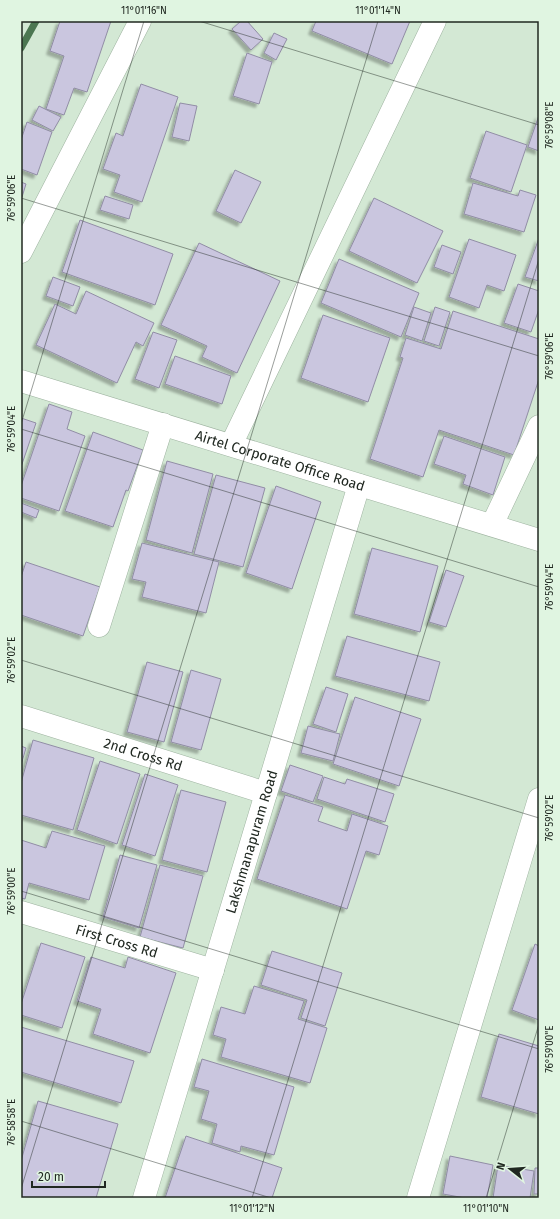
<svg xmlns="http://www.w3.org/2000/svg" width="560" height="1219" viewBox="0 0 560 1219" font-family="'Fira Sans',sans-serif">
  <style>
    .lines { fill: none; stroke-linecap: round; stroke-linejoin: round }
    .stream { stroke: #4b7651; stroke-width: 7 }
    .building { fill: #cac6df; stroke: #918da5; filter: url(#shadow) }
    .minor-casing { stroke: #9eb3a0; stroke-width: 23 }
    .minor { stroke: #fff; stroke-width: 22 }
    .ticks { fill: none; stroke: #202821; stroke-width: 1; stroke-opacity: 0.45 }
    .labels { text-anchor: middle; stroke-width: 3; stroke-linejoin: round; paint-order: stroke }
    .street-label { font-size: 14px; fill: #202821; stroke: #e0f5e1 }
    .neatline { fill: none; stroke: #202821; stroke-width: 1.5 }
    .ticks-label { font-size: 10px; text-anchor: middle; fill: #202821 }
  </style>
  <defs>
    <filter id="shadow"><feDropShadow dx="-3.5" dy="3.5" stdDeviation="1" flood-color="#0004"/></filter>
  </defs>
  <rect width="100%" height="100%" fill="#d3e8d4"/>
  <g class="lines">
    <path class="stream" d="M 21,48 L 36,21"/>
  </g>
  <g class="building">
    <path d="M 60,21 L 111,21 L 87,92 L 74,88 L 64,115 L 46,109 L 64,56 L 50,51 Z"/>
    <path d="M 241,21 L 247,21 L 263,39 L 251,50 L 232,29 Z"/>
    <path d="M 316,21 L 410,21 L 392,64 L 312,31 Z"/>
    <path d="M 274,33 L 287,39 L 276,60 L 264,53 Z"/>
    <path d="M 247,53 L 272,62 L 259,104 L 233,96 Z"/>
    <path d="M 141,84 L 178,97 L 142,202 L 114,192 L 120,175 L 103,169 L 116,133 L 123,136 Z"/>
    <path d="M 180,103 L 197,106 L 189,141 L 172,137 Z"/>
    <path d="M 39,106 L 61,117 L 53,131 L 32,120 Z"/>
    <path d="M 539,115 L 539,151 L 528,147 Z"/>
    <path d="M 27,122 L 52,132 L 37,175 L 21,169 L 21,140 Z"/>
    <path d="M 486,131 L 527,145 L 511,192 L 470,178 Z"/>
    <path d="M 235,170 L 261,182 L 241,223 L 216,211 Z"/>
    <path d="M 21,182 L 26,184 L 22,197 L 21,197 Z"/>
    <path d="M 473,183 L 518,196 L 520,190 L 536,195 L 524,232 L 464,214 Z"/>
    <path d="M 105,196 L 133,205 L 129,219 L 100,210 Z"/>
    <path d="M 374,198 L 443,231 L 417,283 L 349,251 Z"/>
    <path d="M 80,220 L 173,254 L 155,305 L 62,272 Z"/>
    <path d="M 539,238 L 539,281 L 525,277 Z"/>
    <path d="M 469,239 L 516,255 L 504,291 L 487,285 L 479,308 L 449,297 Z"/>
    <path d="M 199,243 L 280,281 L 237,373 L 202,357 L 207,346 L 161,325 Z"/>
    <path d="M 442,245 L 461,252 L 453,274 L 434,267 Z"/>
    <path d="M 339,259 L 419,293 L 401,337 L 321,303 Z"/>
    <path d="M 53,277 L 80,287 L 73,306 L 46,296 Z"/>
    <path d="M 518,284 L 539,291 L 539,309 L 531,332 L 504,323 Z"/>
    <path d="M 86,291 L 154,323 L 143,346 L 136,342 L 117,383 L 36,345 L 55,304 L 76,314 Z"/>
    <path d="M 414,307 L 431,313 L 422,341 L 405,335 Z"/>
    <path d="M 435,307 L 450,312 L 439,346 L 424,341 Z"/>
    <path d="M 453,311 L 539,339 L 539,379 L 514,455 L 439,430 L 423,477 L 370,459 L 403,358 L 400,357 L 406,338 L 441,349 Z"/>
    <path d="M 323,315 L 390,338 L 368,402 L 301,378 Z"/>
    <path d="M 153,332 L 177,340 L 159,388 L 135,379 Z"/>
    <path d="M 175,356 L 231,376 L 222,404 L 165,384 Z"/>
    <path d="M 49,404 L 72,412 L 67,429 L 85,436 L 59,511 L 21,498 L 21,486 Z"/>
    <path d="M 21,418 L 36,423 L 21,467 Z"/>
    <path d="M 93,432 L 143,450 L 128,491 L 126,490 L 113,527 L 65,511 Z"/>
    <path d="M 444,436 L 505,457 L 493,495 L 463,484 L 466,475 L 434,464 Z"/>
    <path d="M 167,461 L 213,474 L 192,553 L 146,540 Z"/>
    <path d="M 216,475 L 265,488 L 243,567 L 194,554 Z"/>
    <path d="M 276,486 L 321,502 L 292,589 L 246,573 Z"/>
    <path d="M 21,503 L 39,510 L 36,518 L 21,512 Z"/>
    <path d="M 142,543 L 219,562 L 206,613 L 142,597 L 146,582 L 132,579 Z"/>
    <path d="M 372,548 L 438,566 L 420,632 L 354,614 Z"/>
    <path d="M 26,562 L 100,587 L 83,636 L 21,615 L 21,577 Z"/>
    <path d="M 446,570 L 464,576 L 446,627 L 429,622 Z"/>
    <path d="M 347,636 L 440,662 L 429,701 L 335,676 Z"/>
    <path d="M 147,662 L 183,672 L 164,742 L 127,732 Z"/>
    <path d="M 191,670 L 221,679 L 201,750 L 171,742 Z"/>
    <path d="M 326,687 L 348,694 L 336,732 L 313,724 Z"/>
    <path d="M 355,697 L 421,719 L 399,786 L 333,764 Z"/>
    <path d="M 308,726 L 340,734 L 333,761 L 301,753 Z"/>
    <path d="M 33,740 L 94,758 L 73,830 L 21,815 L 21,783 Z"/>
    <path d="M 21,746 L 26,748 L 21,765 Z"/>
    <path d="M 100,761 L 140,774 L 117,844 L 77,830 Z"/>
    <path d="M 290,765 L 323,776 L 313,802 L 281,791 Z"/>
    <path d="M 145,774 L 178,785 L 155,856 L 122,845 Z"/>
    <path d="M 324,777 L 345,784 L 347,779 L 394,794 L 385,822 L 317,799 Z"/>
    <path d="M 181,790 L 226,802 L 207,872 L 162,860 Z"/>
    <path d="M 285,795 L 323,807 L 318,821 L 347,831 L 352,814 L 388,826 L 379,855 L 366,851 L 347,909 L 257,879 Z"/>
    <path d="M 52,831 L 105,846 L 89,900 L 29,883 L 25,899 L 21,898 L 21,840 L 46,848 Z"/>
    <path d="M 120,855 L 157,865 L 139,928 L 103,917 Z"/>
    <path d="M 160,865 L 203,876 L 183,948 L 140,937 Z"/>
    <path d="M 41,943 L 85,957 L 62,1028 L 21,1015 L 21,1004 Z"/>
    <path d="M 535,944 L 539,946 L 539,1020 L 512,1010 Z"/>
    <path d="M 272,951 L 342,973 L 325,1026 L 301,1018 L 307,1000 L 261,985 Z"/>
    <path d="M 91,957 L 125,968 L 128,957 L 176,973 L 150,1053 L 93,1034 L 101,1009 L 77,1001 Z"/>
    <path d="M 254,986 L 304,1001 L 298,1019 L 327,1028 L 310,1083 L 221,1057 L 226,1039 L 213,1035 L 221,1007 L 245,1014 Z"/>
    <path d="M 21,1027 L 134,1061 L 121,1103 L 21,1072 Z"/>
    <path d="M 499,1034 L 539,1046 L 539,1114 L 481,1097 Z"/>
    <path d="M 202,1059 L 294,1087 L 274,1155 L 241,1146 L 240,1152 L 212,1143 L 217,1124 L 201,1119 L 209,1091 L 194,1087 Z"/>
    <path d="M 38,1101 L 118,1124 L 96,1198 L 21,1198 L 21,1161 Z"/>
    <path d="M 186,1136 L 282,1168 L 272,1198 L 165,1198 Z"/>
    <path d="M 450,1156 L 493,1165 L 487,1198 L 465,1198 L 443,1194 Z"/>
    <path d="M 498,1165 L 534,1171 L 530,1198 L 493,1198 Z"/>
    <path d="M 535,1168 L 539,1168 L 539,1194 L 534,1194 Z"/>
  </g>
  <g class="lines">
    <defs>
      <g id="minor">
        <path d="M 21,252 L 140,21"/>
        <path id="s1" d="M 21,381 L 539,540"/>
        <path d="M 231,445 L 435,21"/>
        <path d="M 492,525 L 539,426"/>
        <path d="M 99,626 L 163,424"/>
        <path id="s2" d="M 21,716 L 266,793"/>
        <path id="s3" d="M 21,912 L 213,970"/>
        <path id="s4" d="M 144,1198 L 359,485"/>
        <path d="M 418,1198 L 539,799"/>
      </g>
    </defs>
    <use href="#minor" class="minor-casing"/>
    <use href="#minor" class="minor"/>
  </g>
  <path class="ticks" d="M 199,21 L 539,125M 21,198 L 539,356M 21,424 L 144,21M 21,429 L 539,587M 21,660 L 539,818M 21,891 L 539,1049M 21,1121 L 271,1198M 21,1189 L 378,21M 252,1198 L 539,259M 486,1198 L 539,1024"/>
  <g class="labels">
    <g class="street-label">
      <text dy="5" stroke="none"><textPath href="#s1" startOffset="271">Airtel Corporate Office Road</textPath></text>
      <text dy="5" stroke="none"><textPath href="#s2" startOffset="128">2nd Cross Rd</textPath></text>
      <text dy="5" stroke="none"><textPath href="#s4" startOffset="372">Lakshmanapuram Road</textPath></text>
      <text dy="5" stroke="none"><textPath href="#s3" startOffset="100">First Cross Rd</textPath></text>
    </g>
  </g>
  <rect width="560" height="1219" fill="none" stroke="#e0f5e1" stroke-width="44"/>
  <g transform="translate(510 1169) rotate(287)" stroke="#e0f5e1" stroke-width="3" paint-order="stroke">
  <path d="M0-3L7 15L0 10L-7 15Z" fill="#202821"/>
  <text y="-6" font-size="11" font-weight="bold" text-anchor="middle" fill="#202821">N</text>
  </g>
  <path d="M32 1181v6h73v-6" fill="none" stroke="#202821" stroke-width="2"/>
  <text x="38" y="1181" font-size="12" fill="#202821" stroke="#e0f5e1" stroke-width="3" paint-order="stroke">20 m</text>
  <rect x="22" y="22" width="516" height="1175" class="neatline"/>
  <g class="ticks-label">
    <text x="144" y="14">11°01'16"N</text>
    <text x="378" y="14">11°01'14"N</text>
    <text transform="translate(549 125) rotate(-90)" y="4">76°59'08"E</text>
    <text transform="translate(11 198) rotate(-90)" y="4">76°59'06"E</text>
    <text transform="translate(549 356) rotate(-90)" y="4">76°59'06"E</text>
    <text transform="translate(11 429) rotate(-90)" y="4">76°59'04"E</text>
    <text transform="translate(549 587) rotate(-90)" y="4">76°59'04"E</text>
    <text transform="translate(11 660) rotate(-90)" y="4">76°59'02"E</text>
    <text transform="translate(549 818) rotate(-90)" y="4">76°59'02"E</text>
    <text transform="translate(11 891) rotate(-90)" y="4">76°59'00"E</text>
    <text transform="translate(549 1049) rotate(-90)" y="4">76°59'00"E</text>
    <text transform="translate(11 1122) rotate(-90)" y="4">76°58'58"E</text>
    <text x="252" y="1212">11°01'12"N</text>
    <text x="486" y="1212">11°01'10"N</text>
  </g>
</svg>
